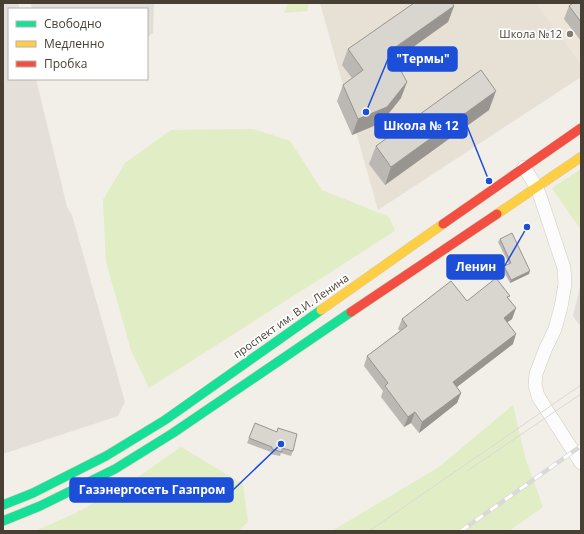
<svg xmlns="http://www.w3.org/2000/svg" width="584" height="534" viewBox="0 0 584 534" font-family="'Open Sans',sans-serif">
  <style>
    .residential { fill: #e6e0d5 }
    .industrial { fill: #e5dfd9 }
    .education { fill: #ede5d7 }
    .green { fill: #e1edc5 }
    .parking { fill: #e1ddd8 }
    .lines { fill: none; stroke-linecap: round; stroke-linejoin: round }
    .street-casing { stroke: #cecac4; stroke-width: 14 }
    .fast-casing { stroke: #d6c9b4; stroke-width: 10 }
    .slow-casing { stroke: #d6c9b4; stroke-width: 10 }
    .jam-casing { stroke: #d6c9b4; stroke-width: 10 }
    .street { stroke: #fdfcfc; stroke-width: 13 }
    .fast { stroke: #16e098; stroke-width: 9 }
    .slow { stroke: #ffcf43; stroke-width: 9 }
    .jam { stroke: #f24e42; stroke-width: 9 }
    .tram { stroke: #d9d9d8; stroke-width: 1 }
    .rail-casing { stroke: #d9d9d8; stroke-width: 4.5 }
    .rail { stroke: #fff; stroke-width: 3; stroke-dasharray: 9; stroke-linecap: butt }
    .wall { fill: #bbb7b2 }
    .shaded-wall { fill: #989591 }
    .building { fill: #d9d5cf; stroke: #989591 }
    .poi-dot { fill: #847c73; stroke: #fff; stroke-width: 1.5 }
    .labels { text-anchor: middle; stroke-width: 3.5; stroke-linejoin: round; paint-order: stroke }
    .poi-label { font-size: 11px; fill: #483f34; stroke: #fff; text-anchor: end }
    .street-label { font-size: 11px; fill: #483f34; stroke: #fff }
    .leader { fill: none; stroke: #1d4ed8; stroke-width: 1.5 }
    .callout-dot { fill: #1d4ed8; stroke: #fff; stroke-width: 1.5 }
    .callout { fill: #1d4ed8; stroke: #1d4ed8; stroke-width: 1.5 }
    .callout-label { font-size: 12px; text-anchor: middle; font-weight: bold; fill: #fff }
  </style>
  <rect width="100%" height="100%" fill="#f2eee8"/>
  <path class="residential" d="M 320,3 L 581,3 L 581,77 L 378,210 Z"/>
  <path class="industrial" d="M 3,3 L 18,3 L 20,9 L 9,9 L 9,79 L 36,79 L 67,207 L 72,215 L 125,402 L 118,416 L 3,454 Z"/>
  <path class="education" d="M 536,3 L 581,3 L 581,65 Z"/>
  <g class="green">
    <path d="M 288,3 L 309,3 L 307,11 L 284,13 Z"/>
    <path d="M 253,129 L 290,141 L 322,190 L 389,217 L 395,231 L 149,388 L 131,350 L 106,262 L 103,200 L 125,163 L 171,130 Z"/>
    <path d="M 581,169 L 581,230 L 552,188 Z"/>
    <path d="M 513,405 L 525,457 L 543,507 L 509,531 L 332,531 L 439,467 Z"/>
    <path d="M 181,447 L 243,484 L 248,522 L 238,531 L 35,531 L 76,513 L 128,484 Z"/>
  </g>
  <g class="parking">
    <path d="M 31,3 L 154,3 L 153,33 L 147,37 L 147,9 L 32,9 Z"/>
    <path d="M 581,283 L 581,327 L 573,316 Z"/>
  </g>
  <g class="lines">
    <defs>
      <path id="street" d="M 524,167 L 537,188 L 540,196 L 564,268 L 565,284 L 561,307 L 555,329 L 545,350 L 536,374 L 535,385 L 538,396 L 546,409 L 581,463"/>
      <g id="fast">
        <path d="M 3,505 L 33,493 L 106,456 L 165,420 L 321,310"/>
        <path d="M 3,521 L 40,506 L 115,469 L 173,433 L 351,312"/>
      </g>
      <g id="slow">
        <path d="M 497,214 L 581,157"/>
        <path d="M 321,310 L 443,224"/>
      </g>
      <g id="jam">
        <path d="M 443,224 L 581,128"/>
        <path d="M 351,312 L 497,214"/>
      </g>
    </defs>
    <use href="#street" class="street-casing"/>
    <use href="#fast" class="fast-casing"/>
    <use href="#slow" class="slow-casing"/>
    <use href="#jam" class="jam-casing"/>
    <use href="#street" class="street"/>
    <use href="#fast" class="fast"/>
    <use href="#slow" class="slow"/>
    <use href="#jam" class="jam"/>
    <g class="tram">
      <path d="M 467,471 L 581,394"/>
      <path d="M 369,531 L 581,385"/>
    </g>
    <defs>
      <path id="rail" d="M 461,531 L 581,446"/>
    </defs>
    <use href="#rail" class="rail-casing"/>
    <use href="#rail" class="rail"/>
  </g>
  <g class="wall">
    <path d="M 581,3 L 581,41 L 564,19 L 569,6 Z"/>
    <path d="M 454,6 L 448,22 L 395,60 L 401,98 L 381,123 L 352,135 L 337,101 L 343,85 L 352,78 L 342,65 L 348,49 Z"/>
    <path d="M 489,110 L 385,185 L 369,164 L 376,146 Z"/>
    <path d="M 500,239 L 529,274 L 510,283 L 503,270 L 504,266 L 509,264 L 498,242 Z"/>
    <path d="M 509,299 L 516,308 L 512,319 L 507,322 L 513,344 L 457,387 L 461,393 L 457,403 L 419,433 L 411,423 L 404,427 L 381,397 L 383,391 L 364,366 L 367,356 L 400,331 L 398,329 L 402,319 L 467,301 Z"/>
    <path d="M 255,423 L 293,451 L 291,456 L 281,453 L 280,456 L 270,454 L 271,452 L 247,443 Z"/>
  </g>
  <g class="shaded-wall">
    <path d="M 454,6 L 448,22 L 385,67 L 390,51 Z"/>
    <path d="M 407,82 L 401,98 L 381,123 L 352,135 L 358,119 Z"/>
    <path d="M 496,91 L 489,110 L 385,185 L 391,167 Z"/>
    <path d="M 530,271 L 529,274 L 510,283 L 511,280 Z"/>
    <path d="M 516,308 L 512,319 L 500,328 L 504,318 Z"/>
    <path d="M 516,334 L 513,344 L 449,393 L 453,382 Z"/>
    <path d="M 461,393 L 457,403 L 419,433 L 422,422 Z"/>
    <path d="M 415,412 L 411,423 L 404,427 L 408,417 Z"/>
  </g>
  <g class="building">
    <path d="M 414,3 L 452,3 L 454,6 L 390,51 L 407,82 L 387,107 L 358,119 L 343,85 L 363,70 L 348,49 Z"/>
    <path d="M 573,3 L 581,3 L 581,22 L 569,6 Z"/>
    <path d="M 481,70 L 496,91 L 391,167 L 376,146 Z"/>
    <path d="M 512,233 L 530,271 L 511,280 L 504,266 L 511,263 L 500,239 Z"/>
    <path d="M 496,278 L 510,296 L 507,297 L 516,308 L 504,318 L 516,334 L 453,382 L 461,393 L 422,422 L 415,412 L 408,417 L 385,386 L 388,383 L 367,356 L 407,326 L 402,319 L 451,281 L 467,301 Z"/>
    <path d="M 255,423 L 277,432 L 278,428 L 297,434 L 293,451 L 282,448 L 282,452 L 272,449 L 272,447 L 249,438 Z"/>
  </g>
  <circle class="poi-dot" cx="570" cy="34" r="4"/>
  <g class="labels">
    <g class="poi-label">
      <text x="562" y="38">Школа №12</text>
    </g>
    <g class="street-label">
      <text transform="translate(291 316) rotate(-35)" y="4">проспект им. В.И. Ленина</text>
    </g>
  </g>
  <path class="leader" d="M366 112L388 59M489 181L467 126M527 227L504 267M281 444L233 490"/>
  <g class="callout-dot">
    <circle cx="366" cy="112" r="4"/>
    <circle cx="489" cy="181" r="4"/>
    <circle cx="527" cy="227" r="4"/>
    <circle cx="281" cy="444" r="4"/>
  </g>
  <g class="callout">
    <rect x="388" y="47" width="69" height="24" rx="4"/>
    <rect x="375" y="114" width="92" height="24" rx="4"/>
    <rect x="447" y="255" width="57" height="24" rx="4"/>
    <rect x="70" y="478" width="163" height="24" rx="4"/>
  </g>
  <g class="callout-label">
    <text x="423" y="63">"Термы"</text>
    <text x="421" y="130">Школа № 12</text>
    <text x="476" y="271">Ленин</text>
    <text x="152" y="494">Газэнергосеть Газпром</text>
  </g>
  <rect width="584" height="534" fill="none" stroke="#483f34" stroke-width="8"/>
  <rect x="8" y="8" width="140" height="72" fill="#ffffff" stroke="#b6b2ae"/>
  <rect x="16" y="21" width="20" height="6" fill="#16e098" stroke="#b6b2ae"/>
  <text x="44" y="28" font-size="12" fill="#483f34">Свободно</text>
  <rect x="16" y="41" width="20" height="6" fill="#ffcf43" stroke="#b6b2ae"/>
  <text x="44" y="48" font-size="12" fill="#483f34">Медленно</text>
  <rect x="16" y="61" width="20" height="6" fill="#f24e42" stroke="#b6b2ae"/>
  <text x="44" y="68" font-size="12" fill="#483f34">Пробка</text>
</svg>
